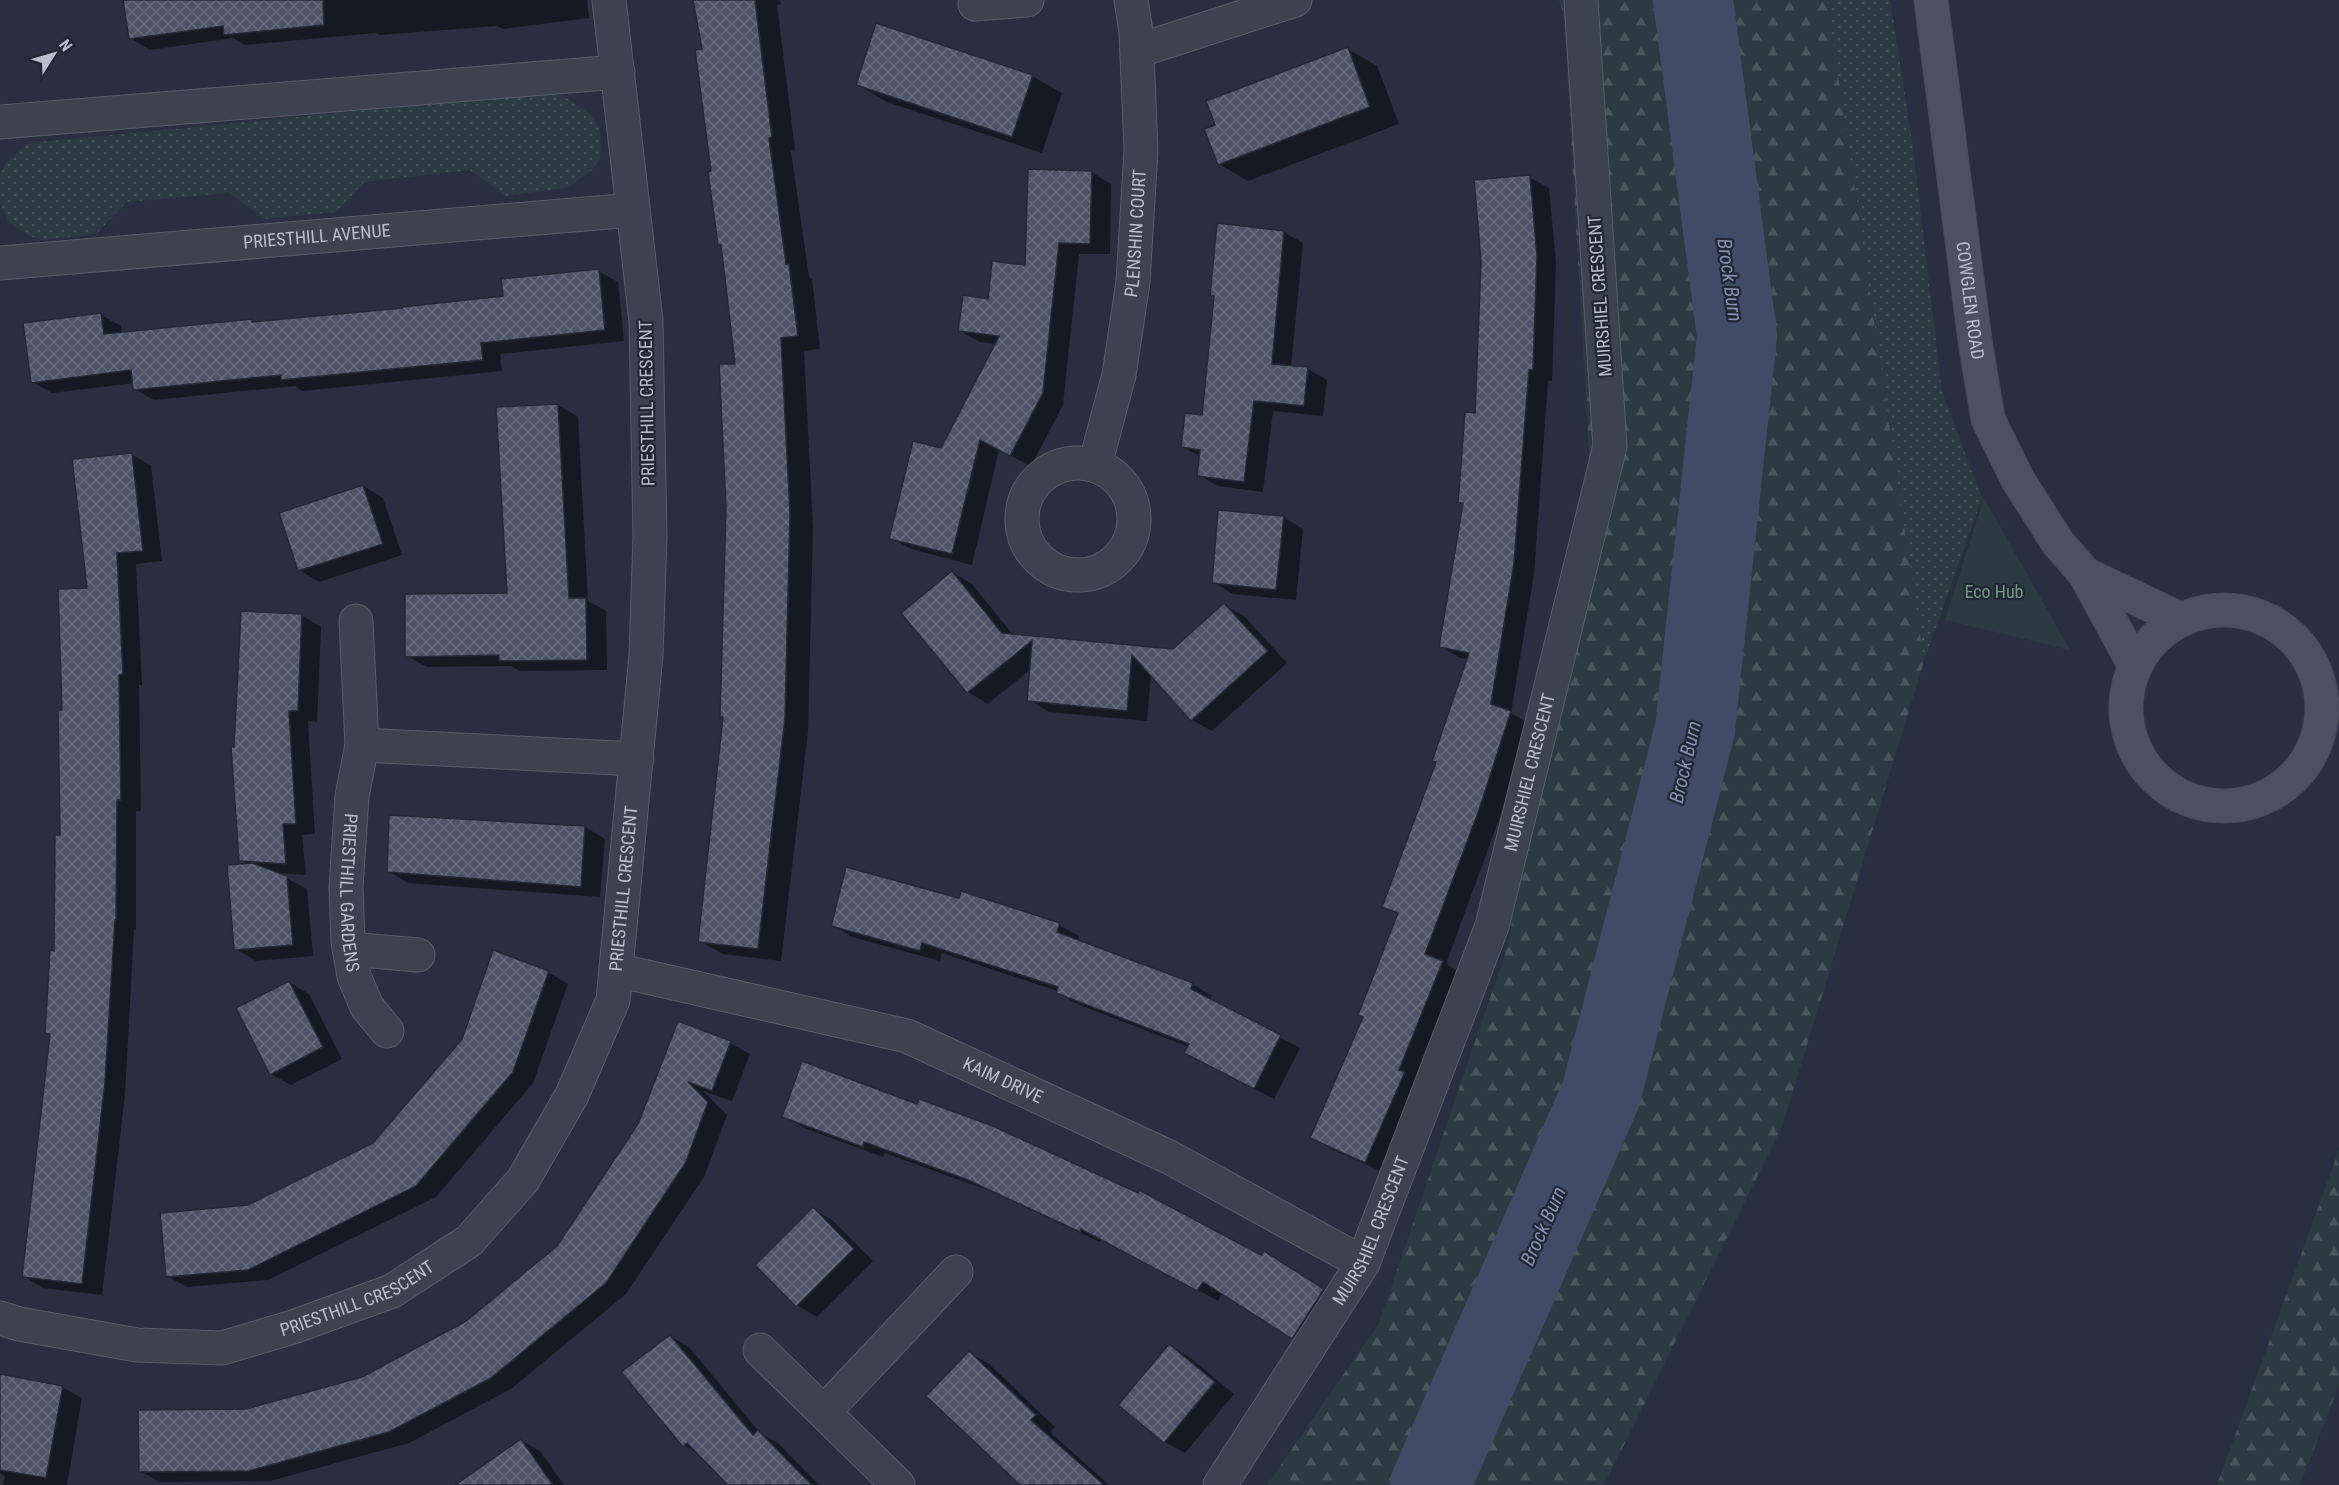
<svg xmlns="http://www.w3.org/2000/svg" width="2339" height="1485" viewBox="0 0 2339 1485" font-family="'Roboto Condensed',sans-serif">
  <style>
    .grass { fill: url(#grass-dots) }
    .forest { fill: url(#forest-firs) }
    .garden { fill: #2b3b41 }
    .shadow { fill: #0007 }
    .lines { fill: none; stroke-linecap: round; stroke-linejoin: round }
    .river { stroke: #404b68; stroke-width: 80 }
    .building { fill: url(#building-cross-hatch); stroke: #232937; stroke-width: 1.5 }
    .street-casing { stroke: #575d6a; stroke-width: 35 }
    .secondary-casing { stroke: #464b59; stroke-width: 35 }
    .street { stroke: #3d4250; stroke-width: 33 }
    .secondary { stroke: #4b5163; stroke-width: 33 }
    .labels { text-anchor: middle; stroke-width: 4.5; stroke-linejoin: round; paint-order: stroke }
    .street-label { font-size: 18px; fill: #b9beca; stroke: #212735 }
    .park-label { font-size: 18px; fill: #729981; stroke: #212735 }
    .water-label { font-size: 20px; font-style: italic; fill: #8490af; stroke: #212735 }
  </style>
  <defs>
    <pattern id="grass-dots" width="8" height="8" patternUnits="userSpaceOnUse" patternTransform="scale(1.5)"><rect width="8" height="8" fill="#2b3b41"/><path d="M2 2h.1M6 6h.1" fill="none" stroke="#48565b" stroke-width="1.8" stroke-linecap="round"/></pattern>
    <pattern id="forest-firs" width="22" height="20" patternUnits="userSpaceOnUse" patternTransform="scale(1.5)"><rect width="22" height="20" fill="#2b3b41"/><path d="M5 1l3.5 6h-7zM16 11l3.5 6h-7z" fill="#48565b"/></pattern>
    <pattern id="building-cross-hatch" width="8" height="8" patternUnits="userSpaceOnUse" patternTransform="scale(1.5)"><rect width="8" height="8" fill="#4d5467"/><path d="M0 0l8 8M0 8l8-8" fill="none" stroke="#656b7b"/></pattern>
  </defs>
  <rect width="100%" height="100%" fill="#292f40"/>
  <g class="grass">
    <path d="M 1827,0 L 1890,0 L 1912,140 L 1942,392 L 1982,498 L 1924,661 Z"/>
    <path d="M 554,92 C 569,99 593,112 599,129 C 602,137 600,150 600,159 L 591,171 L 569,187 L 506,196 L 470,170 L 364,182 L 336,212 L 263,219 L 230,193 L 127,202 L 96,234 L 43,240 L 29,236 L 8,221 L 0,202 L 0,176 L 6,163 L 28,143 Z"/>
  </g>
  <g class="forest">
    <path d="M 1559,0 L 1827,0 L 1924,661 L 1782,1127 L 1604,1485 L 1267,1485 L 1379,1323 L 1508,945 L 1590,469 L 1564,16 Z"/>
    <path d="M 2339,1150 L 2339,1385 L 2300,1485 L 2217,1485 Z"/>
  </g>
  <path class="garden" d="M 1984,498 L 2070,650 L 1945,620 Z"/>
  <g class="shadow">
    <path d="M 125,0 L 587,0 L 589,18 L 503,29 L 497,26 L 379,35 L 375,33 L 245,45 L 233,38 L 150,50 L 130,38 Z"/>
    <path d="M 694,0 L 780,0 L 781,4 L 777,5 L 795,150 L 791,151 L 809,277 L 812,279 L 820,349 L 804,351 L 813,528 L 808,732 L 781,961 L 723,954 L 699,941 L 725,718 L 736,365 L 723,246 L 720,244 L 704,50 Z"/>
    <path d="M 1348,49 L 1377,66 L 1399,124 L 1248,181 L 1219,164 Z"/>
    <path d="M 1032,76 L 1062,93 L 1042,153 L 887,102 L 858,85 Z"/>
    <path d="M 1091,172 L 1111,184 L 1110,254 L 1079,254 L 1063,405 L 1031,466 L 999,450 L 972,565 L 911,549 L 891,538 L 942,450 L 997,344 L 980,342 L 960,331 L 1027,267 Z"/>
    <path d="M 1529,177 L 1549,188 L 1556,263 L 1552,381 L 1548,381 L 1534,575 L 1511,713 L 1530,724 L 1498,822 L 1446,964 L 1462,974 L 1385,1173 L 1331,1149 L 1312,1137 L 1364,1017 L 1399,915 L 1384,906 L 1437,762 L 1469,659 L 1460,658 L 1440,646 L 1464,505 L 1460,502 L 1476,414 Z"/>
    <path d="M 1219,225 L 1284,232 L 1303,243 L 1291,367 L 1308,369 L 1327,380 L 1323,416 L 1273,411 L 1263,492 L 1218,486 L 1199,475 L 1201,457 L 1183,447 L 1203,416 L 1215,297 L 1211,295 Z"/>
    <path d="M 598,271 L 618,282 L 624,341 L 500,354 L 502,371 L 302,391 L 295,386 L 154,400 L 135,389 L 134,383 L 52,393 L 33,382 L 101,315 L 121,326 L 122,333 L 251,321 L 256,324 L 404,310 L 504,297 Z"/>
    <path d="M 558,405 L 578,417 L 588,601 L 606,611 L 607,670 L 520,671 L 511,666 L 427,667 L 407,656 L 508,595 Z"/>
    <path d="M 131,454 L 151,466 L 162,561 L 136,564 L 142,685 L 139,685 L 141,811 L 136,811 L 136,930 L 134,930 L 125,1094 L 102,1295 L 43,1288 L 23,1276 L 52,1035 L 47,1033 L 56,952 L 61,837 L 64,712 L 88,590 Z"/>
    <path d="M 363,486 L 383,498 L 402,555 L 319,582 L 299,570 Z"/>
    <path d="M 1283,517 L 1303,529 L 1296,600 L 1233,594 L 1213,582 Z"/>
    <path d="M 952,572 L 972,584 L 1014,636 L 1174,651 L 1224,605 L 1244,616 L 1287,663 L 1212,731 L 1192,720 L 1151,674 L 1147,721 L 1049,712 L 1029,700 L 1031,669 L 988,704 L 968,692 L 903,613 Z"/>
    <path d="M 301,615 L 321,627 L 317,722 L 308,721 L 315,834 L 302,835 L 306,875 L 277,873 L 307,889 L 313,956 L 256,961 L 236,949 L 249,865 L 241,860 L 235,749 Z"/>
    <path d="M 390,816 L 585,827 L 605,839 L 600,897 L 408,883 L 388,871 Z"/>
    <path d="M 832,925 L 1059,925 L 1079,936 L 1078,941 L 1192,984 L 1212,996 L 1210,1000 L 1300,1048 L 1274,1099 L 1206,1064 L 1189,1047 L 1077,1004 L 1058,993 L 1058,991 L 942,953 L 940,961 L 852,937 Z"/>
    <path d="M 548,972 L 568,984 L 533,1083 L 436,1197 L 268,1280 L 187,1287 L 167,1276 L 248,1207 L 374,1144 Z"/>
    <path d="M 289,982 L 309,994 L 342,1059 L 291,1085 L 271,1074 Z"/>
    <path d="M 679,1023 L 730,1043 L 750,1054 L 732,1101 L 703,1091 L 727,1115 L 704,1177 L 626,1294 L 511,1389 L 409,1443 L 270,1481 L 160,1482 L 140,1471 L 246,1411 L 362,1379 L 467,1322 L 558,1247 L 640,1125 Z"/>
    <path d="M 784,1116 L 1262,1257 L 1284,1264 L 1343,1302 L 1312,1349 L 1222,1293 L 1218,1301 L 1102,1239 L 1100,1242 L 990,1191 L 885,1153 L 883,1157 L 804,1128 Z"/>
    <path d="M 813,1209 L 833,1221 L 873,1261 L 817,1317 L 797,1305 Z"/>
    <path d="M 670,1336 L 690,1348 L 760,1433 L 778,1443 L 819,1485 L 730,1485 L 701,1455 L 684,1445 Z"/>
    <path d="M 1170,1346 L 1189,1357 L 1234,1394 L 1185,1453 L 1165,1442 Z"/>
    <path d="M 969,1353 L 989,1364 L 1055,1427 L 1050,1432 L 1109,1485 L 1021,1485 Z"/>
    <path d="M 62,1387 L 82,1398 L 67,1485 L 3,1485 L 5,1476 L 0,1473 L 0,1400 Z"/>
    <path d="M 521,1440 L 541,1452 L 564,1485 L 483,1485 Z"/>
  </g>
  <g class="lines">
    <path class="river" d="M 1430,1485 L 1601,1094 L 1695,729 L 1737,336 L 1693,0"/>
  </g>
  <g class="building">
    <path d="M 123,0 L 323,0 L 324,25 L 224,35 L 223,26 L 129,39 Z"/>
    <path d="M 693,0 L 755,0 L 772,137 L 769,138 L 786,264 L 789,264 L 798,336 L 781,338 L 790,514 L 785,718 L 758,949 L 698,942 L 723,717 L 720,717 L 726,507 L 719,364 L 735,364 L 721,245 L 718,245 L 708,172 L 711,171 L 695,50 L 702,49 Z"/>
    <path d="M 876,23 L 1033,75 L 1012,137 L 856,85 Z"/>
    <path d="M 1348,47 L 1370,107 L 1218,165 L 1204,129 L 1215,125 L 1206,101 Z"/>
    <path d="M 1028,169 L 1092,171 L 1090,244 L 1059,243 L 1043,393 L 1010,456 L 980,440 L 952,554 L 889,539 L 913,441 L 941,448 L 999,336 L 958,331 L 963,295 L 988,299 L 992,261 L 1025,265 Z"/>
    <path d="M 1530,175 L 1537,256 L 1533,370 L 1529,370 L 1514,563 L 1491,704 L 1511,711 L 1479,810 L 1425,954 L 1443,961 L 1399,1070 L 1405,1072 L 1365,1163 L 1310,1138 L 1363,1017 L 1358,1015 L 1398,913 L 1382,907 L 1436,762 L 1432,761 L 1469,653 L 1439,647 L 1463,503 L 1458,503 L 1465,412 L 1475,413 L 1481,261 L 1474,180 Z"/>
    <path d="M 1217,223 L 1284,231 L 1272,364 L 1308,367 L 1304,406 L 1254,401 L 1244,482 L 1197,476 L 1200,450 L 1181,447 L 1185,413 L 1202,415 L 1214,296 L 1210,296 Z"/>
    <path d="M 599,269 L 605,330 L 481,343 L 483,360 L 281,380 L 281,375 L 133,390 L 131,370 L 31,383 L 23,323 L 101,313 L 104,334 L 252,319 L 252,322 L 402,308 L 402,307 L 503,296 L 501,279 Z"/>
    <path d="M 558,404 L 569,598 L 586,598 L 587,660 L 499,661 L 499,655 L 405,657 L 405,594 L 507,593 L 496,407 Z"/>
    <path d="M 132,453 L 143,551 L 117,553 L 123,674 L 119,675 L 121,800 L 117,800 L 116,920 L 115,920 L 105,1082 L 82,1284 L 22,1277 L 50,1034 L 45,1033 L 50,950 L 54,951 L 55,835 L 60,835 L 58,710 L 62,710 L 58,589 L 87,588 L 72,459 Z"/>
    <path d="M 363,485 L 383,544 L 298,571 L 279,513 Z"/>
    <path d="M 1218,510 L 1284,516 L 1276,590 L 1212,583 Z"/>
    <path d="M 952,571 L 1002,633 L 1173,649 L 1224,603 L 1268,651 L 1191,721 L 1132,655 L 1127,711 L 1027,701 L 1032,641 L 967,693 L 901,613 Z"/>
    <path d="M 241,611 L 302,614 L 298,711 L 289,711 L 296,824 L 283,824 L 286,864 L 239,861 L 231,747 L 234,747 Z"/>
    <path d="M 389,815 L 585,826 L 581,887 L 387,872 Z"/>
    <path d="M 252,863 L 287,876 L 293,945 L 234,950 L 227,865 Z"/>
    <path d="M 846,867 L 959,898 L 961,891 L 1060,923 L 1057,932 L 1193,983 L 1191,989 L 1281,1035 L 1254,1089 L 1184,1053 L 1189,1044 L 1056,993 L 1058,987 L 922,943 L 920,951 L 831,926 Z"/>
    <path d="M 493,950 L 549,971 L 513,1072 L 416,1186 L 248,1270 L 166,1277 L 160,1213 L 248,1205 L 373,1143 L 462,1039 Z"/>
    <path d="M 289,981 L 323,1047 L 270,1075 L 236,1008 Z"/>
    <path d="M 678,1021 L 731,1041 L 712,1091 L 688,1082 L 708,1102 L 686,1162 L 606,1283 L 491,1378 L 389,1432 L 249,1471 L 139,1472 L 138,1410 L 246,1409 L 362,1377 L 466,1321 L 557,1246 L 638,1124 Z"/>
    <path d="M 802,1061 L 917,1104 L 919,1099 L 993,1126 L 1138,1193 L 1139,1190 L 1261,1255 L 1264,1251 L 1324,1289 L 1292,1339 L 1203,1282 L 1197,1291 L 1081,1229 L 1080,1232 L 968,1180 L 864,1142 L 863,1147 L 782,1117 Z"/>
    <path d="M 813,1207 L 854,1249 L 796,1307 L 755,1265 Z"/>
    <path d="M 670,1335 L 753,1435 L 758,1430 L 812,1485 L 728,1485 L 687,1443 L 683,1447 L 621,1372 Z"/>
    <path d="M 1169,1344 L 1215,1382 L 1164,1443 L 1118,1405 Z"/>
    <path d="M 969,1351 L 1036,1415 L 1031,1420 L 1104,1485 L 1020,1485 L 926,1396 Z"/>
    <path d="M 0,1374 L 63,1386 L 46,1478 L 0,1470 Z"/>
    <path d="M 521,1439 L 553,1485 L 455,1485 Z"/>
  </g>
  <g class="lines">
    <defs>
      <g id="street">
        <path d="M 975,4 L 1027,0"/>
        <path d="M 1137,51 L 1295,0"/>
        <path d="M 0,122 L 618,72"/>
        <path id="s1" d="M 0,263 L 633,210"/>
        <circle cx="1078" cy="519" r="56"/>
        <path id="s2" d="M 1095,465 L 1119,375 L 1133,282 L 1141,150 L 1136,32 L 1131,0"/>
        <path id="s3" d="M 356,621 L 362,745 L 352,796 L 346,888 L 348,941 L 354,976 L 367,1007 L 387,1031"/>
        <path d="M 362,745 L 637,759"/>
        <path d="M 349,949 L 418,955"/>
        <path id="s4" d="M 616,970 L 907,1036 L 1169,1157 L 1363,1263"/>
        <path id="s5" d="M 0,1318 L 19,1324 L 137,1345 L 222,1348 L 293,1327 L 392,1291 L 469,1241 L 523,1180 L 572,1095 L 613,1000 L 646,655 L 650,536 L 646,321 L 609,0"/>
        <path d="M 760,1350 L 898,1485"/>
        <path d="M 824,1412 L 956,1272"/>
        <path id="s6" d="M 1220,1485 L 1363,1263 L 1492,926 L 1610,446 L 1581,0"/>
      </g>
      <g id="secondary">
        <path id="s7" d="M 1931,0 L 1975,341 L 1988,419 L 2018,480 L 2058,543 L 2085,574 L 2135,666"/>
        <path d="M 2085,574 L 2180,619"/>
        <circle cx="2224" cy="708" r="98"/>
      </g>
    </defs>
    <use href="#street" class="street-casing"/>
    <use href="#secondary" class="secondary-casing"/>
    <use href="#street" class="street"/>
    <use href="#secondary" class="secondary"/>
  </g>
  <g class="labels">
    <g class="street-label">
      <text dy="6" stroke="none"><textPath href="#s2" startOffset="236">PLENSHIN COURT</textPath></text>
      <text dy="6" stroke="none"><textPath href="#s1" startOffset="318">PRIESTHILL AVENUE</textPath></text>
      <text transform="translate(1600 296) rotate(-94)" y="6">MUIRSHIEL CRESCENT</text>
      <text dy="6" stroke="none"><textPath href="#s7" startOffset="303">COWGLEN ROAD</textPath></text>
      <text transform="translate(647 403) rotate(-91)" y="6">PRIESTHILL CRESCENT</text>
      <text dy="6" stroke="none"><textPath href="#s6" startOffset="783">MUIRSHIEL CRESCENT</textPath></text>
      <text dy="6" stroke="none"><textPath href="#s5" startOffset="891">PRIESTHILL CRESCENT</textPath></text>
      <text dy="6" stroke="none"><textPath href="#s3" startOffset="273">PRIESTHILL GARDENS</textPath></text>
      <text dy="6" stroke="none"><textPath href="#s4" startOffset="404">KAIM DRIVE</textPath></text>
      <text dy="6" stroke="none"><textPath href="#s6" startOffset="297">MUIRSHIEL CRESCENT</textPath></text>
      <text dy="6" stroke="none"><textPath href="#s5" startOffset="369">PRIESTHILL CRESCENT</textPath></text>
    </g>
    <g class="park-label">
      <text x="1994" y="598">Eco Hub</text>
    </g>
    <g class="water-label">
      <text transform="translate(1730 280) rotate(82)" y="7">Brock Burn</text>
      <text transform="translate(1685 762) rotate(-77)" y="7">Brock Burn</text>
      <text transform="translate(1543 1226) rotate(-66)" y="7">Brock Burn</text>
    </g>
  </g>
  <g transform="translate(54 54) rotate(53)" stroke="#212735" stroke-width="4.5" paint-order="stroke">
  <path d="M0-4.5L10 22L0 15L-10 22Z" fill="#b9beca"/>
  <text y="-9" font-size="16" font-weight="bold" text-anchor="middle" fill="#b9beca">N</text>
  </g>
</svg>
